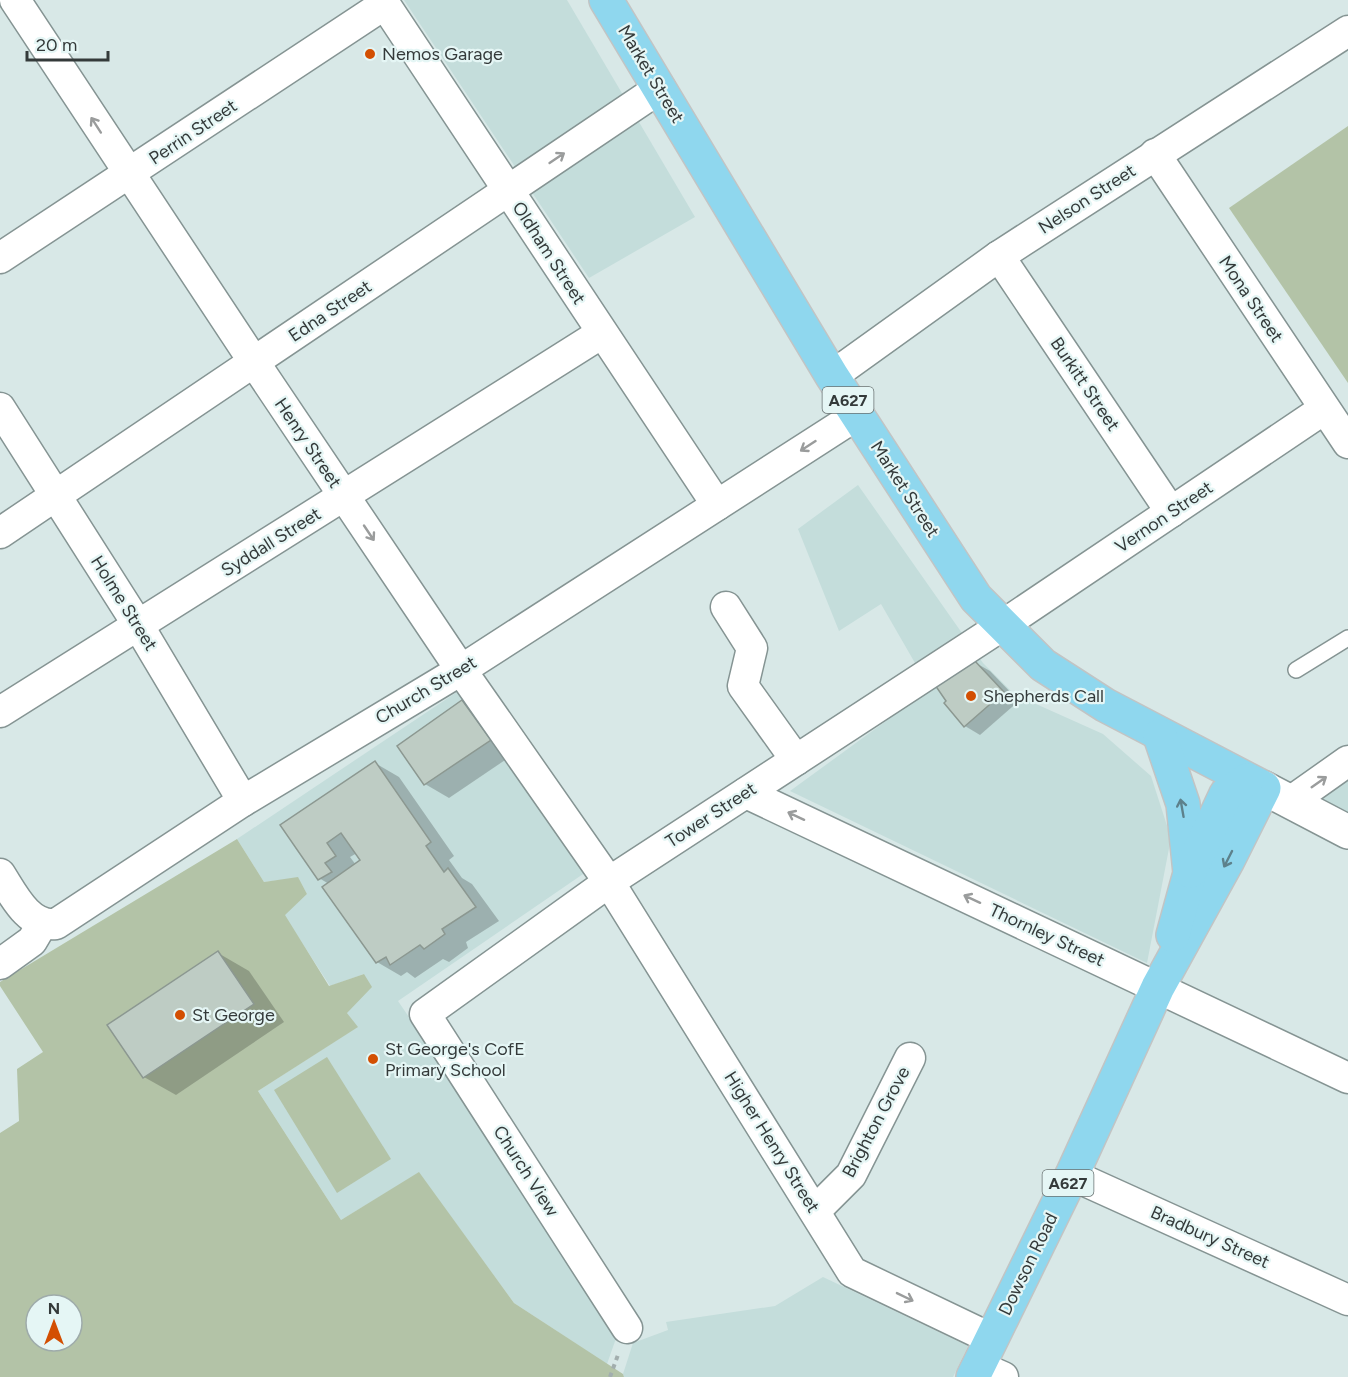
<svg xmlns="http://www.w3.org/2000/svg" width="1348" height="1377" viewBox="0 0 1348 1377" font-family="Figtree,sans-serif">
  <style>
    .built { fill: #c4dddb }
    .green { fill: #b3c3a7; fill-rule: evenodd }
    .shadow { fill: #0003; fill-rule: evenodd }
    .building { fill: #beccc4; stroke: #8c9891; stroke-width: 1.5 }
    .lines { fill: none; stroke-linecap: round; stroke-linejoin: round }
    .lane-casing { stroke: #859493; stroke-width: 18 }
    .street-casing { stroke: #859493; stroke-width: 33 }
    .secondary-casing { stroke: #859493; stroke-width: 36 }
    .primary-casing { stroke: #c2c4c4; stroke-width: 36 }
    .path { stroke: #a2aeae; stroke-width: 4; stroke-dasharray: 4.5 4.5; stroke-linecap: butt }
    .lane { stroke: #fff; stroke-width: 15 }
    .street { stroke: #fff; stroke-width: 30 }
    .secondary { stroke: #fff; stroke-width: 33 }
    .primary { stroke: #8fd7ee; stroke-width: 33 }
    .oneway { stroke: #9a9c9c }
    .oneway2 { stroke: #5d818b }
    .poi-dot { fill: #d34f02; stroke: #e5f6f5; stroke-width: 2 }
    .labels { text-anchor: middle; stroke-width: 4.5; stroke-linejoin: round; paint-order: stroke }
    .shield { fill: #e5f6f5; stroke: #697272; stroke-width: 1.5 }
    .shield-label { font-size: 16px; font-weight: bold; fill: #343a3a }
    .poi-label { font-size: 18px; fill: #343a3a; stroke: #e5f6f5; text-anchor: start }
    .street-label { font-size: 18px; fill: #343a3a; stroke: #e5f6f5 }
  </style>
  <rect width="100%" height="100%" fill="#d8e8e7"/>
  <g class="built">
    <path d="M 404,0 L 567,0 L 695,217 L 589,278 Z"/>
    <path d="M 858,485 L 983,663 L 1014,694 L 1103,734 L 1151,776 L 1171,838 L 1147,963 L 790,791 L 930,689 L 881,604 L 839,631 L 798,529 Z"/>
    <path d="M 460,690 L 586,872 L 398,1001 L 620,1327 L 607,1364 L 514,1303 L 419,1173 L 341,1220 L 258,1091 L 357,1027 L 347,1013 L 364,974 L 330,986 L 284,915 L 307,894 L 298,878 L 264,882 L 237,839 Z"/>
    <path d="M 1348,761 L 1348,832 L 1290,802 Z"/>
    <path d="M 823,1277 L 968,1346 L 953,1377 L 624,1377 L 623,1374 L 633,1343 L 668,1330 L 666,1322 L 775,1306 Z"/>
  </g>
  <g class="green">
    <path d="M 1348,126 L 1348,383 L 1229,208 Z"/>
    <path d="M 237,839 L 264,882 L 298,877 L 307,894 L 285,915 L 329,986 L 364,974 L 372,987 L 347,1013 L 358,1027 L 258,1091 L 341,1220 L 419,1172 L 514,1303 L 623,1374 L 624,1377 L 0,1377 L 0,1133 L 19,1121 L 17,1069 L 43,1052 L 0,986 L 0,982 ZM 36,1305 L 72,1305 L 72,1341 L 36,1341 Z"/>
    <path d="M 327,1057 L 391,1159 L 337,1193 L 274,1090 Z"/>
  </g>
  <g class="shadow">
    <path d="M 974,662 L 990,671 L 1019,701 L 980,735 L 965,726 Z"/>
    <path d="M 462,702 L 486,715 L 514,754 L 449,798 L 425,784 Z"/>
    <path d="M 375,763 L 399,777 L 454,856 L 449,860 L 462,878 L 472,884 L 499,921 L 466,942 L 468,948 L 449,962 L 443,959 L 415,978 L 407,972 L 401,976 L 377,962 L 329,884 L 319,878 L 282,825 ZM 357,853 L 362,861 L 356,865 L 350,857 Z"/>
    <path d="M 218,953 L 249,971 L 284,1022 L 176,1095 L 144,1077 Z"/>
  </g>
  <g class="building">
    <path d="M 974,660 L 1004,692 L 964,727 L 944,703 L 946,701 L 935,685 Z"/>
    <path d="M 462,700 L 491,740 L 424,785 L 397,746 Z"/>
    <path d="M 375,761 L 431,842 L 426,846 L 444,872 L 448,868 L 476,907 L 442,929 L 445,934 L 424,949 L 420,945 L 390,965 L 386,957 L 376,963 L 322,887 L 360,860 L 341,833 L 327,843 L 336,856 L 325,863 L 332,872 L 318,880 L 280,825 Z"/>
    <path d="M 218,951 L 254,1004 L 143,1078 L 107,1025 Z"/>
  </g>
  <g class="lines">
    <defs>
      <path id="lane" d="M 1296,670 L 1348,638"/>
      <g id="street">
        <path d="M 15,0 L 254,362 L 461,670 L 609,882 L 852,1272 L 992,1339"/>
        <path d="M 382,0 L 717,505"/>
        <path d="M 1155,154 L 1348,443"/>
        <path d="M 999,256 L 1171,512"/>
        <path d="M 0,258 L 385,4"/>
        <path d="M 832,376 L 999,256 L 1348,31"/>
        <path d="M 0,408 L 138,625 L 243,801"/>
        <path d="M 0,533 L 660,88"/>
        <path d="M 726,607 L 752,648 L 743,686 L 796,760"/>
        <path d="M 0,712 L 602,333"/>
        <path d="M 746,793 L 1348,1078"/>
        <path d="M 1290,802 L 1348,761"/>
        <path d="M 0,874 C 13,894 28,927 56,924 L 243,801 L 461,670 L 857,415"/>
        <path d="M 0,964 L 32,941 L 42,924"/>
        <path d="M 1072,1175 L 1348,1300"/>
        <path d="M 815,1211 L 851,1175 L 910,1058"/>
        <path d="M 627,1328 L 425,1014 L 609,882 L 1003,625 L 1324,409"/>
        <path d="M 978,1366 L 1003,1377"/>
      </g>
      <path id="secondary" d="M 1264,788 L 1348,832"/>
      <g id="primary">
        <path d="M 606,0 L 832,376 L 976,598 L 1043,665 L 1105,705 L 1264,788 L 1228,860 L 1158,987 L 1072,1175 L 973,1377"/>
        <path d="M 1160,736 L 1183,804 L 1190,873 L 1173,935"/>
        <path d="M 1190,871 L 1226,794 L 1247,780"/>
      </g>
    </defs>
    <use href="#lane" class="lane-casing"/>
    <use href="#street" class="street-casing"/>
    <use href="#secondary" class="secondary-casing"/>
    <use href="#primary" class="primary-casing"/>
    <path class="path" d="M 610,1377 L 619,1352"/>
    <use href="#lane" class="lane"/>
    <use href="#street" class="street"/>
    <use href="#secondary" class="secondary"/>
    <use href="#primary" class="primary"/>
  </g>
  <defs><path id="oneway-shaft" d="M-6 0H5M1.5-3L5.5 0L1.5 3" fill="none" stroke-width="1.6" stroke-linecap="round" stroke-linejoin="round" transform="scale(1.5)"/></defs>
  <g class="oneway">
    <use href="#oneway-shaft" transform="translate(96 125) rotate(-123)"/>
    <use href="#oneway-shaft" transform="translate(557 158) rotate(-34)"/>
    <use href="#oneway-shaft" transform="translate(808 446) rotate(147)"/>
    <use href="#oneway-shaft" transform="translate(369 533) rotate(56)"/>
    <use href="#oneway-shaft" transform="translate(1319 782) rotate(-35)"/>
    <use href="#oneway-shaft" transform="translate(796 816) rotate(-155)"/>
    <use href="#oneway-shaft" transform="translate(972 899) rotate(-155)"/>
    <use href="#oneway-shaft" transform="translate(905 1297) rotate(26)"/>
  </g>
  <g class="oneway2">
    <use href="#oneway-shaft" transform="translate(1182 808) rotate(-100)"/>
    <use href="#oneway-shaft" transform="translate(1228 859) rotate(117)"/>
  </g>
  <g class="poi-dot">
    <circle cx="370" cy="54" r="6"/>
    <circle cx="971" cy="696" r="6"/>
    <circle cx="180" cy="1015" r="6"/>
    <circle cx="373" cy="1059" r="6"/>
  </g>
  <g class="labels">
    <g class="shield">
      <rect x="822.5" y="387" width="51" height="26" rx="4.5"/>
      <rect x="1042.5" y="1170" width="51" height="26" rx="4.5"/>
    </g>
    <g class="shield-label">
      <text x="848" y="406">A627</text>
      <text x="1068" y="1189">A627</text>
    </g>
    <g class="poi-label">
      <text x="382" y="60">Nemos Garage</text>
      <text x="983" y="702">Shepherds Call</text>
      <text x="192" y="1021">St George</text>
      <text x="385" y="1055">St George's CofE<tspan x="385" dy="21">Primary School</tspan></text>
    </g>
    <g class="street-label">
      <text transform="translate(651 74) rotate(59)" y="6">Market Street</text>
      <text transform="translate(193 132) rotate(-34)" y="6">Perrin Street</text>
      <text transform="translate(1087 199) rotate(-33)" y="6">Nelson Street</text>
      <text transform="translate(549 253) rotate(57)" y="6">Oldham Street</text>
      <text transform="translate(1251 299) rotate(56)" y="6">Mona Street</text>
      <text transform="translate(330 311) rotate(-34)" y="6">Edna Street</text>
      <text transform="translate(1085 384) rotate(56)" y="6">Burkitt Street</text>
      <text transform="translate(308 443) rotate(56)" y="6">Henry Street</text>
      <text transform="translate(905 489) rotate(57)" y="6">Market Street</text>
      <text transform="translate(1164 517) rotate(-34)" y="6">Vernon Street</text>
      <text transform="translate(271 542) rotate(-32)" y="6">Syddall Street</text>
      <text transform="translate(124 603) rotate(58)" y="6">Holme Street</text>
      <text transform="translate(426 690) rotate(-31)" y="6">Church Street</text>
      <text transform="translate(711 815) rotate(-33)" y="6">Tower Street</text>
      <text transform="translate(1047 935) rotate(25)" y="6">Thornley Street</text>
      <text transform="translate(876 1122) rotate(-62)" y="6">Brighton Grove</text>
      <text transform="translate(772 1142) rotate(58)" y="6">Higher Henry Street</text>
      <text transform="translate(526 1171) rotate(57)" y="6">Church View</text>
      <text transform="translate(1210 1237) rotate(24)" y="6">Bradbury Street</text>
      <text transform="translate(1028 1264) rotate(-64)" y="6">Dowson Road</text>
    </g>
  </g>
  <g transform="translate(54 1323)"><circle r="28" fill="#e5f6f5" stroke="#9eabaa" stroke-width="1.5"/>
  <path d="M0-4.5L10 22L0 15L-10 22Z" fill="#d34f02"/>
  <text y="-9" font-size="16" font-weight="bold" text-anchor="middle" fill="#343a3a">N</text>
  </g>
  <path d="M27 51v9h81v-9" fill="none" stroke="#343a3a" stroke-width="3"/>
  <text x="36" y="51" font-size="18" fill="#343a3a" stroke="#e5f6f5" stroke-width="4.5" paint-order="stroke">20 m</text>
</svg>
